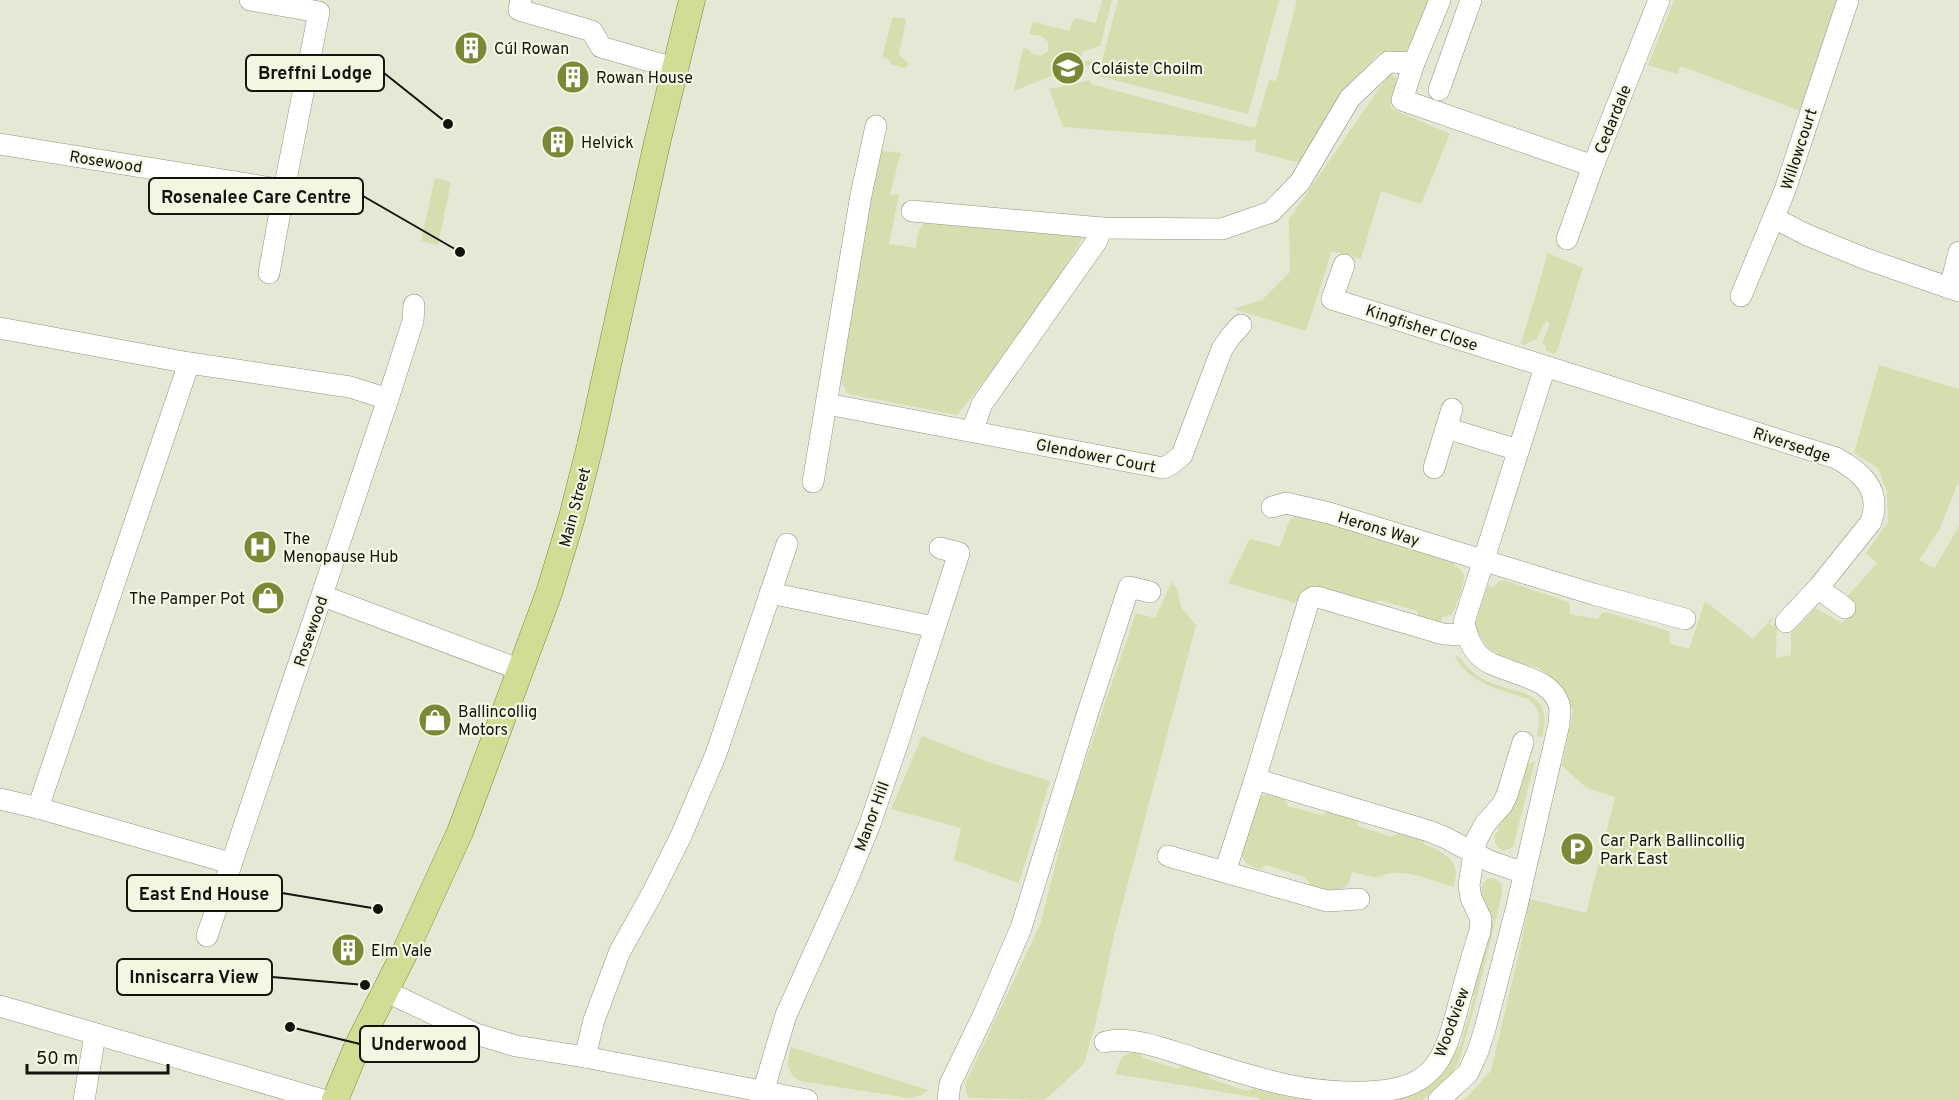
<svg xmlns="http://www.w3.org/2000/svg" width="1959" height="1100" viewBox="0 0 1959 1100" font-family="Overpass,sans-serif">
  <style>
    .green { fill: #d4deaf }
    .lines { fill: none; stroke-linecap: round; stroke-linejoin: round }
    .minor-casing { stroke: #909482; stroke-width: 22 }
    .major-casing { stroke: #7b8837; stroke-width: 27 }
    .minor { stroke: #fff; stroke-width: 21 }
    .major { stroke: #d1dd95; stroke-width: 26 }
    .labels { text-anchor: middle; stroke-width: 4.5; stroke-linejoin: round; paint-order: stroke }
    .poi-label { font-size: 16px; fill: #12140d; stroke: #f2f7e2; text-anchor: start }
    .street-label { font-size: 16px; fill: #12140d; stroke: #f2f7e2 }
    .leader { fill: none; stroke: #12140d; stroke-width: 2 }
    .callout-dot { fill: #12140d; stroke: #f2f7e2; stroke-width: 2 }
    .callout { fill: #f2f7e2; stroke: #12140d; stroke-width: 2 }
    .callout-label { font-size: 18px; text-anchor: middle; font-weight: bold; fill: #12140d }
  </style>
  <rect width="100%" height="100%" fill="#e4e9d5"/>
  <g class="green">
    <path d="M 1102,0 L 1112,0 L 1100,46 L 1082,52 L 1082,61 L 1096,60 L 1096,64 L 1065,70 L 1014,91 L 1023,48 L 1028,49 L 1033,54 L 1041,56 L 1048,51 L 1048,42 L 1041,36 L 1029,34 L 1033,22 L 1069,31 L 1074,18 L 1096,23 Z"/>
    <path d="M 1118,0 L 1279,0 L 1248,114 L 1098,76 Z"/>
    <path d="M 1297,0 L 1429,0 L 1406,52 L 1380,52 L 1348,86 L 1299,163 L 1255,151 L 1256,139 L 1251,141 L 1063,127 L 1049,89 L 1091,80 L 1091,84 L 1255,128 L 1269,80 L 1276,81 Z"/>
    <path d="M 1674,0 L 1839,0 L 1803,112 L 1681,66 L 1677,74 L 1648,65 Z"/>
    <path d="M 893,17 L 906,19 L 899,54 L 909,64 L 905,68 L 890,64 L 891,60 L 882,57 Z"/>
    <path d="M 1390,73 L 1397,79 L 1390,108 L 1450,134 L 1421,204 L 1381,191 L 1361,259 L 1332,251 L 1306,331 L 1233,309 L 1262,300 L 1290,272 L 1289,219 Z"/>
    <path d="M 881,151 L 901,153 L 890,194 L 899,195 L 889,244 L 916,248 C 917,236 917,228 928,221 L 1086,233 L 1028,326 L 957,415 L 848,394 L 839,379 L 876,159 Z"/>
    <path d="M 435,178 L 451,182 L 438,245 L 421,241 Z"/>
    <path d="M 1548,253 L 1583,268 L 1556,354 L 1546,351 L 1546,346 L 1542,343 L 1550,324 L 1546,321 L 1536,340 L 1529,342 L 1525,345 L 1521,344 Z"/>
    <path d="M 1879,365 L 1959,389 L 1959,481 L 1939,530 L 1919,560 L 1935,568 L 1959,526 L 1959,1100 L 1464,1100 L 1491,1071 L 1522,940 L 1529,899 L 1586,913 L 1615,797 L 1587,788 L 1562,766 L 1573,711 L 1561,686 L 1539,668 L 1503,658 L 1489,649 L 1479,635 L 1475,624 L 1488,585 L 1493,588 L 1498,582 L 1504,580 L 1568,602 L 1570,606 L 1570,614 L 1574,615 L 1598,619 L 1601,614 L 1606,612 L 1669,631 L 1670,644 L 1689,649 L 1705,601 L 1753,639 L 1772,618 L 1773,619 L 1769,624 L 1772,626 L 1777,621 L 1776,658 L 1791,655 L 1791,634 L 1815,608 L 1842,623 L 1857,608 L 1846,598 L 1877,563 L 1866,553 L 1888,522 L 1887,492 L 1878,468 L 1854,453 Z"/>
    <path d="M 1297,515 L 1456,560 L 1454,565 C 1459,568 1463,570 1464,576 C 1464,586 1456,607 1452,615 L 1442,617 L 1441,624 L 1420,617 L 1417,611 L 1379,600 L 1373,604 L 1305,594 L 1295,603 L 1228,583 L 1250,539 L 1280,547 L 1289,521 Z"/>
    <path d="M 1172,582 L 1177,589 L 1181,607 L 1196,625 L 1114,936 L 1097,1017 L 1084,1064 L 1045,1100 L 968,1098 L 965,1084 L 1040,925 L 1072,800 L 1136,613 L 1155,618 Z"/>
    <path d="M 1458,656 C 1467,667 1474,675 1486,681 C 1518,695 1555,689 1542,737 L 1537,736 C 1540,719 1543,711 1528,699 C 1498,688 1475,686 1455,658 Z"/>
    <path d="M 922,736 L 991,763 L 1050,781 L 1019,883 L 954,860 L 961,828 L 891,809 Z"/>
    <path d="M 1535,761 L 1513,847 L 1503,851 C 1496,846 1494,843 1495,834 L 1499,831 L 1496,824 L 1524,766 Z"/>
    <path d="M 1269,794 L 1283,797 L 1288,806 L 1322,815 L 1330,810 L 1354,818 L 1358,826 L 1392,837 L 1402,831 L 1423,838 L 1425,845 C 1436,848 1456,858 1456,873 C 1456,877 1454,883 1453,887 C 1430,880 1399,865 1377,878 L 1352,872 L 1349,882 L 1344,888 L 1332,891 L 1310,885 L 1305,877 L 1266,865 L 1260,869 C 1249,866 1244,864 1240,852 L 1260,796 Z"/>
    <path d="M 1489,878 L 1496,879 L 1502,885 L 1502,894 L 1473,1012 L 1459,1061 L 1450,1078 L 1422,1100 L 1394,1100 L 1404,1098 L 1429,1085 L 1453,1049 L 1460,1046 L 1474,996 L 1470,989 L 1479,895 L 1483,893 L 1481,889 L 1484,882 Z"/>
    <path d="M 791,1047 L 928,1090 L 921,1095 L 909,1098 L 800,1081 C 785,1072 787,1062 791,1047 Z"/>
    <path d="M 1138,1051 L 1143,1058 L 1178,1069 L 1185,1065 L 1207,1072 L 1210,1079 L 1247,1091 L 1255,1088 L 1288,1097 L 1311,1100 L 1260,1100 L 1258,1098 L 1116,1074 C 1119,1059 1123,1053 1138,1051 Z"/>
  </g>
  <g class="lines">
    <defs>
      <g id="minor">
        <path d="M 521,0 L 519,10 L 592,31 L 601,47 L 674,68"/>
        <path d="M 1440,0 L 1414,63 L 1402,100 L 1593,166"/>
        <path d="M 1439,90 L 1471,0"/>
        <path d="M 0,144 L 284,190 L 319,12 L 250,0"/>
        <path d="M 912,211 L 1102,228 L 1222,229 L 1271,212 L 1300,182 L 1350,98 L 1388,62 L 1414,63"/>
        <path d="M 1774,218 L 1807,235 L 1866,259 L 1959,291"/>
        <path d="M 1567,239 L 1593,166 L 1659,0"/>
        <path d="M 1344,265 L 1332,299 L 1836,458 C 1862,472 1882,490 1871,522 L 1818,588 L 1786,622"/>
        <path d="M 269,273 L 284,190"/>
        <path d="M 1950,288 L 1959,252"/>
        <path d="M 1741,296 L 1785,190 L 1848,0"/>
        <path d="M 0,328 L 189,363 L 350,387 L 388,399"/>
        <path d="M 827,404 L 1163,468 L 1171,464 L 1182,455 L 1222,349 L 1231,336 L 1241,325"/>
        <path d="M 1446,428 L 1518,450"/>
        <path d="M 972,431 L 982,404 L 1096,242 L 1102,228"/>
        <path d="M 1434,468 L 1452,409"/>
        <path d="M 813,482 L 861,195 L 876,126"/>
        <path d="M 1272,507 L 1286,503 L 1329,513 L 1593,594 L 1685,619"/>
        <path d="M 1818,588 L 1845,608"/>
        <path d="M 770,593 L 934,627"/>
        <path d="M 323,596 L 521,670"/>
        <path d="M 1255,779 L 1429,831 L 1446,838 L 1489,861 L 1524,873"/>
        <path d="M 0,799 L 38,808 L 230,863"/>
        <path d="M 38,808 L 189,363"/>
        <path d="M 1168,856 L 1327,901 L 1359,899"/>
        <path d="M 1225,872 L 1255,779 L 1309,600 L 1314,597 L 1321,598 L 1443,634 L 1466,635"/>
        <path d="M 207,936 L 388,399 L 413,321 L 414,305"/>
        <path d="M 385,991 L 476,1034 L 516,1046 L 585,1057 L 807,1100"/>
        <path d="M 0,1006 L 323,1100"/>
        <path d="M 1105,1042 C 1130,1035 1168,1050 1193,1058 C 1255,1077 1300,1094 1366,1092 C 1390,1091 1416,1088 1433,1068 C 1449,1049 1454,1020 1461,996 C 1467,974 1473,953 1480,931 L 1481,919 L 1471,898 L 1469,885 L 1476,841 L 1485,824 L 1502,805 L 1507,795 L 1523,742"/>
        <path d="M 585,1057 L 594,1020 L 620,951 L 652,894 L 681,836 L 716,754 L 787,544"/>
        <path d="M 763,1092 L 786,1015 L 847,880 L 870,824 L 899,739 L 959,553 L 940,548"/>
        <path d="M 84,1100 L 95,1035"/>
        <path d="M 948,1100 L 950,1084 L 984,1014 L 1021,928 L 1088,712 L 1129,587 L 1150,592"/>
        <path d="M 1439,1100 L 1468,1073 L 1478,1051 L 1485,1029 L 1516,910 L 1559,724 C 1559,719 1560,714 1560,710 C 1557,675 1503,675 1482,658 C 1472,650 1466,634 1464,622 L 1545,367"/>
      </g>
      <path id="major" d="M 335,1100 L 357,1047 L 405,952 L 460,832 L 549,593 L 572,517 L 590,446 L 657,143 L 692,0"/>
    </defs>
    <use href="#minor" class="minor-casing"/>
    <use href="#major" class="major-casing"/>
    <use href="#minor" class="minor"/>
    <use href="#major" class="major"/>
  </g>
  <defs>
    <symbol id="building-disc" viewBox="-11 -11 22 22"><circle r="9.5" fill="#7b8836" stroke="#f2f7e2"/><path d="M-4-6H4V6H1V3H-1V6H-4ZM-2.5-4.3h1.7v1.8h-1.7ZM.8-4.3h1.7v1.8H.8ZM-2.5-1h1.7V.8h-1.7ZM.8-1h1.7V.8H.8Z" fill="#fff"/></symbol>
    <symbol id="school-disc" viewBox="-11 -11 22 22"><circle r="9.5" fill="#7b8836" stroke="#f2f7e2"/><path d="M0-5L7-2L0 1L-7-2ZM-4 1L0 2.5L4 1V4Q0 6-4 4Z" fill="#fff"/></symbol>
    <symbol id="hospital-disc" viewBox="-11 -11 22 22"><circle r="9.5" fill="#7b8836" stroke="#f2f7e2"/><path d="M-5-5h3v3.5h4V-5h3V5h-3V1.5h-4V5h-3Z" fill="#fff"/></symbol>
    <symbol id="shop-disc" viewBox="-11 -11 22 22"><circle r="9.5" fill="#7b8836" stroke="#f2f7e2"/><path d="M-5-2.5h2.3a2.7 3.5 0 0 1 5.4 0H5L5.5 6h-11ZM-1.5-2.5h3a1.5 2.3 0 0 0-3 0Z" fill="#fff"/></symbol>
    <symbol id="parking-disc" viewBox="-11 -11 22 22"><circle r="9.5" fill="#7b8836" stroke="#f2f7e2"/><path d="M-3.5-5.5H1a3.5 3.5 0 0 1 0 7H-1V5.5H-3.5ZM-1-3.4V-.6H.8a1.4 1.4 0 0 0 0-2.8Z" fill="#fff"/></symbol>
  </defs>
  <g fill-rule="evenodd">
    <use href="#building-disc" x="452" y="29" width="38" height="38"/>
    <use href="#school-disc" x="1049" y="49" width="38" height="38"/>
    <use href="#building-disc" x="554" y="58" width="38" height="38"/>
    <use href="#building-disc" x="539" y="123" width="38" height="38"/>
    <use href="#hospital-disc" x="241" y="528" width="38" height="38"/>
    <use href="#shop-disc" x="249" y="579" width="38" height="38"/>
    <use href="#shop-disc" x="416" y="701" width="38" height="38"/>
    <use href="#parking-disc" x="1558" y="830" width="38" height="38"/>
    <use href="#building-disc" x="329" y="931" width="38" height="38"/>
  </g>
  <g class="labels">
    <g class="poi-label">
      <text x="494" y="54">Cúl Rowan</text>
      <text x="1091" y="74">Coláiste Choilm</text>
      <text x="596" y="83">Rowan House</text>
      <text x="581" y="148">Helvick</text>
      <text x="283" y="544">The<tspan x="283" dy="18">Menopause Hub</tspan></text>
      <text x="245" y="604" text-anchor="end">The Pamper Pot</text>
      <text x="458" y="717">Ballincollig<tspan x="458" dy="18">Motors</tspan></text>
      <text x="1600" y="846">Car Park Ballincollig<tspan x="1600" dy="18">Park East</tspan></text>
      <text x="371" y="956">Elm Vale</text>
    </g>
    <g class="street-label">
      <text transform="translate(1612 119) rotate(-68)" y="6">Cedardale</text>
      <text transform="translate(1798 149) rotate(-72)" y="6">Willowcourt</text>
      <text transform="translate(106 161) rotate(9)" y="6">Rosewood</text>
      <text transform="translate(1422 327) rotate(18)" y="6">Kingfisher Close</text>
      <text transform="translate(1792 444) rotate(18)" y="6">Riversedge</text>
      <text transform="translate(1096 455) rotate(11)" y="6">Glendower Court</text>
      <text transform="translate(574 507) rotate(-75)" y="6">Main Street</text>
      <text transform="translate(1379 528) rotate(17)" y="6">Herons Way</text>
      <text transform="translate(310 631) rotate(-71)" y="6">Rosewood</text>
      <text transform="translate(871 816) rotate(-70)" y="6">Manor Hill</text>
      <text transform="translate(1451 1022) rotate(-70)" y="6">Woodview</text>
    </g>
  </g>
  <path class="leader" d="M448 124L384 73M460 252L363 196M378 909L282 893M365 985L272 977M290 1027L360 1044"/>
  <g class="callout-dot">
    <circle cx="448" cy="124" r="6"/>
    <circle cx="460" cy="252" r="6"/>
    <circle cx="378" cy="909" r="6"/>
    <circle cx="365" cy="985" r="6"/>
    <circle cx="290" cy="1027" r="6"/>
  </g>
  <g class="callout">
    <rect x="246" y="55" width="138" height="36" rx="6"/>
    <rect x="149" y="178" width="214" height="36" rx="6"/>
    <rect x="127" y="875" width="155" height="36" rx="6"/>
    <rect x="117" y="959" width="155" height="36" rx="6"/>
    <rect x="360" y="1026" width="119" height="36" rx="6"/>
  </g>
  <g class="callout-label">
    <text x="315" y="79">Breffni Lodge</text>
    <text x="256" y="203">Rosenalee Care Centre</text>
    <text x="204" y="900">East End House</text>
    <text x="194" y="983">Inniscarra View</text>
    <text x="419" y="1050">Underwood</text>
  </g>
  <path d="M27 1064v9h141v-9" fill="none" stroke="#12140d" stroke-width="3"/>
  <text x="36" y="1064" font-size="18" fill="#12140d" stroke="#f2f7e2" stroke-width="4.5" paint-order="stroke">50 m</text>
</svg>
